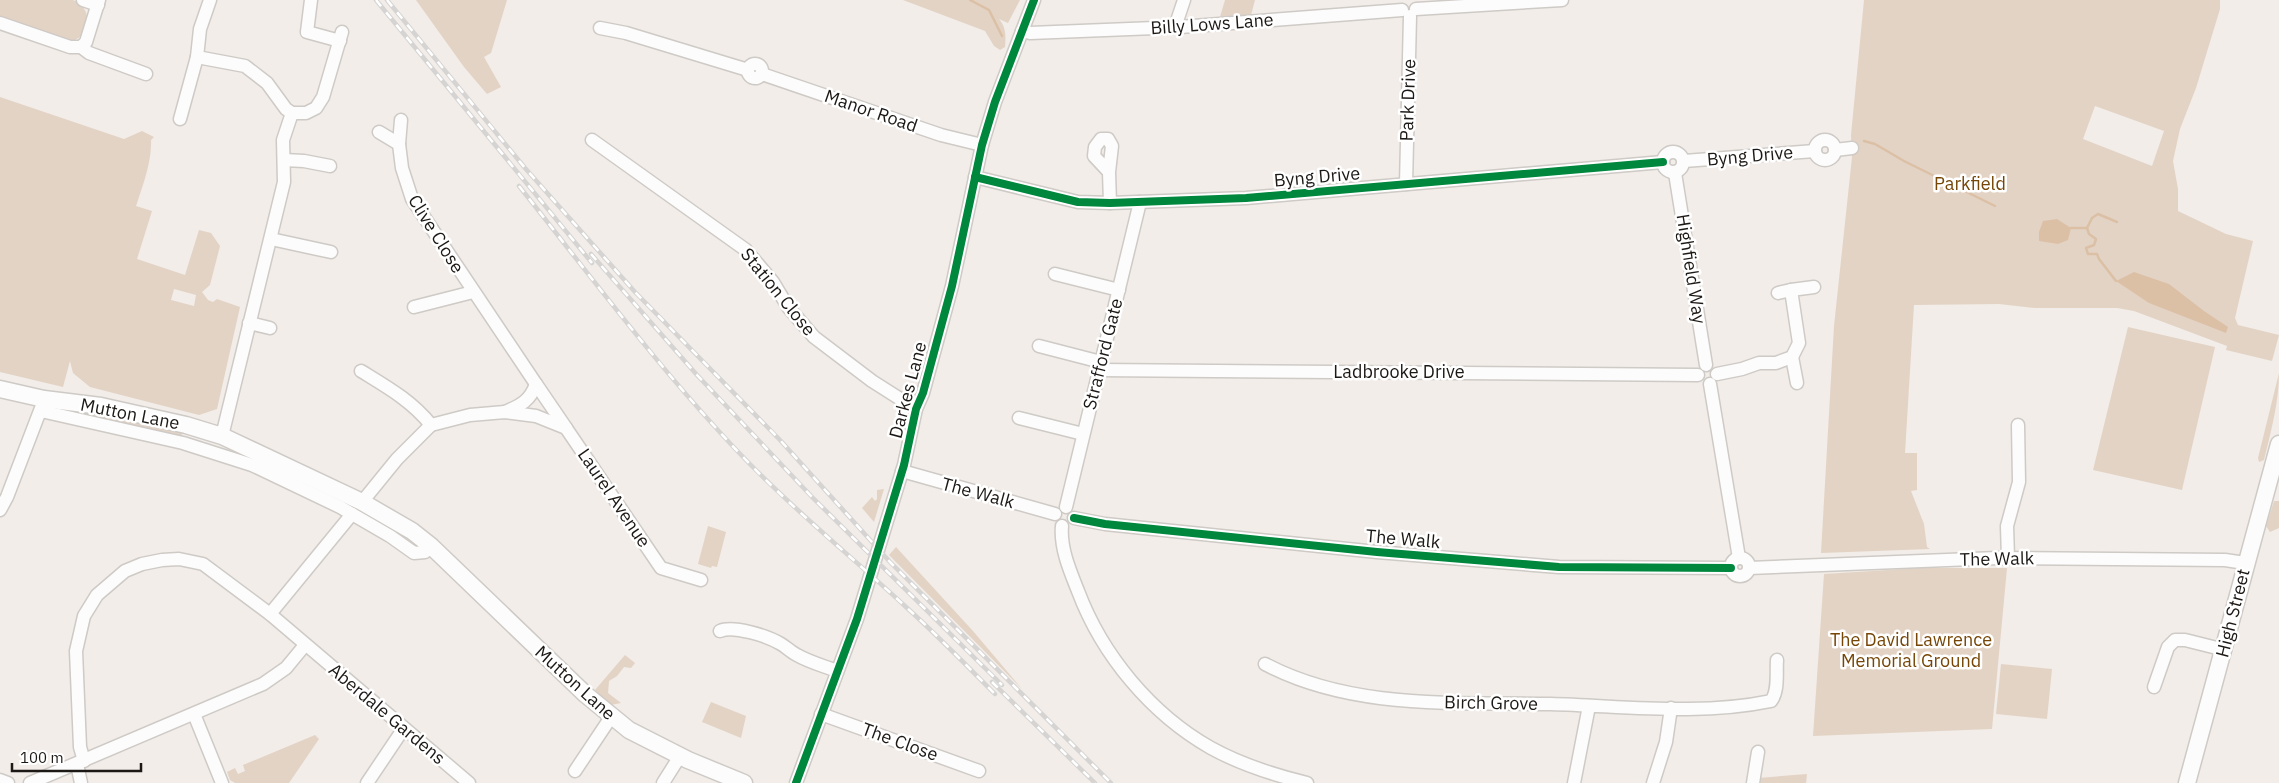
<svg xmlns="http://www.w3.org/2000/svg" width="2279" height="783" viewBox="0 0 2279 783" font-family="'IBM Plex Sans',sans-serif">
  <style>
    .green { fill: #e3d3c5; fill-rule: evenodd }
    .water { fill: #dcc0a5 }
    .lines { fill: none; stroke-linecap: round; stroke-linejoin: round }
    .stream { stroke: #dcc0a5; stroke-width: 2.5 }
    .minor-casing { stroke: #cecac6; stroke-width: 15 }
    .major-casing { stroke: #cecac6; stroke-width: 19 }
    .minor { stroke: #fdfcfc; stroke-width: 12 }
    .major { stroke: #fdfcfc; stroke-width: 16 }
    .rail-casing { stroke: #d5d4d3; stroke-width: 4.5 }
    .rail { stroke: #fff; stroke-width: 2.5; stroke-dasharray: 8; stroke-linecap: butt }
    .cycleway-casing { stroke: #fff; stroke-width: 11 }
    .cycleway { stroke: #00873e; stroke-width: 8 }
    .labels { text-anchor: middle; stroke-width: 5; stroke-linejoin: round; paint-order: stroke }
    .street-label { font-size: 18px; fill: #1c1815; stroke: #fff }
    .park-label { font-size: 18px; fill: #764606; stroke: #fff }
  </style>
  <rect width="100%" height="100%" fill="#f2ede8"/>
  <g class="green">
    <path d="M 0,0 L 73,0 C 97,9 88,44 66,41 C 48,38 18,24 0,18 Z"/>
    <path d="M 416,0 L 507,0 L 491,53 L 484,57 L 501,87 L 487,94 L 464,67 Z"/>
    <path d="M 903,0 L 1020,0 L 1008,23 L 999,19 C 1006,27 1006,36 1005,47 L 1000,50 L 994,46 L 985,31 Z"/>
    <path d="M 1225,0 L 1255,0 L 1251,15 L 1220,17 Z"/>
    <path d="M 1864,0 L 2220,0 L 2220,9 L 2196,88 L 2180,129 L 2173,161 L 2178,189 L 2178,211 L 2226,234 L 2253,241 L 2235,318 L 2238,325 L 2279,335 L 2272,361 L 2226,350 L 2227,346 L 2134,311 L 2117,308 L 2035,308 L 1999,304 L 1914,305 L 1905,453 L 1917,453 L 1917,490 L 1911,491 L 1924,524 L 1927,547 L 1930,549 L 1821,553 L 1834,326 L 1852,157 L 1851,135 ZM 2095,106 L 2164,131 L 2152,166 L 2083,139 Z"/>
    <path d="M 0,97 L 124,139 L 142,131 L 154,137 L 151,140 C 152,161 143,185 136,206 L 152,211 L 137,259 L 185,275 L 199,230 L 211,233 L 220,246 L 210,285 L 202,292 L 208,300 L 213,302 L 217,299 L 240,307 L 217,409 L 199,415 L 90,387 L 73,373 L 70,361 L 63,387 L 0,372 ZM 174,289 L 196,295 L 194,306 L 171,300 Z"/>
    <path d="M 2128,327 L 2215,347 L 2182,490 L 2093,470 Z"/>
    <path d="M 2279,373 C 2279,402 2271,431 2264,460 L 2259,462 L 2258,458 Z"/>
    <path d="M 54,408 L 98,411 L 183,431 L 181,438 Z"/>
    <path d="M 884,489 L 874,522 L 862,508 L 872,497 L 875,501 L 877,499 L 877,490 Z"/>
    <path d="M 2274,501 L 2279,501 L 2279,528 L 2270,532 L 2266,526 Z"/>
    <path d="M 708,526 L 726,532 L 717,567 L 712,566 L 711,568 L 698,564 Z"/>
    <path d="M 896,547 L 973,631 L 1022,689 L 889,555 Z"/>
    <path d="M 1920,568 L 2007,568 L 1992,729 L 1813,736 L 1824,574 Z"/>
    <path d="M 625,655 L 635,663 L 631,668 L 624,667 L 617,676 L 609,681 L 608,693 L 621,703 L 611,705 L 595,690 Z"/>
    <path d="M 2001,664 L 2052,669 L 2047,719 L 1996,714 Z"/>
    <path d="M 711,702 L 746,716 L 741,738 L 702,722 Z"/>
    <path d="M 315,735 L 319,739 L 289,783 L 235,783 L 230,780 L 227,772 L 235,768 L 238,774 L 245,771 L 243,765 Z"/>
    <path d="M 1807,774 L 1806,783 L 1758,783 L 1758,778 Z"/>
  </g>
  <g class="water">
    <path d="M 2057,219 L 2071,228 L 2068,240 L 2058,244 L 2039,241 L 2039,232 L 2043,221 Z"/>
    <path d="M 2134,272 L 2169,284 L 2204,311 L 2228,327 L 2226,333 L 2149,303 L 2116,281 Z"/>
  </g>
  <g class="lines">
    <g class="stream">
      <path d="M 970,0 L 989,10 L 1002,36"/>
      <path d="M 1864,141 L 1875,144 L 1904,161 L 1995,206"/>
      <path d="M 2071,228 L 2087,228 L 2092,218 L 2098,214 L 2117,222"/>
      <path d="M 2087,228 L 2089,234 L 2096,239 L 2094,245 L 2086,248 L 2088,254 L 2097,254 L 2099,259 L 2116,281"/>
    </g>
    <defs>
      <g id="minor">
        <path d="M 83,0 L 98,5"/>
        <path d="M 311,0 L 307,32 L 340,41"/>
        <path d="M 1416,9 L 1562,0"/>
        <path d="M 0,23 L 70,47 L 81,47 L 89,53 L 146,74"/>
        <path d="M 1175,27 L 1184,0"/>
        <path d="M 600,28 L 626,33 L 748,70"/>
        <path d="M 1022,31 L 1030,33 L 1180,27 L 1402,10"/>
        <path d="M 81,47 L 86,42 L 99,0"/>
        <path d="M 197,57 L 245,66 L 267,83 L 286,109 L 292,113 L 306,113 L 316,108 L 323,97 L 342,32"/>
        <circle cx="755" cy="71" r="7"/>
        <path d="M 762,74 L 941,135 L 982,145"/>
        <path d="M 180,119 L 197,57 L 200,29 L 210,0"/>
        <path d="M 379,132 L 399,144 L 402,168 L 412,199 L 536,384"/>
        <path d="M 592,140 L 746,250 L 773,282 L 788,307 L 814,337 L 872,381 L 916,409"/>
        <circle cx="1825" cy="150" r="10"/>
        <path d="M 399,144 L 401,120"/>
        <path d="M 1835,150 L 1852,148"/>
        <circle cx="1673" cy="162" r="10"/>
        <path d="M 284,160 L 304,161 L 330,166"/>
        <path d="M 1684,161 L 1815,151"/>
        <path d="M 1109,172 L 1094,156 L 1095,147 L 1101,139 L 1108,139 L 1112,146 L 1109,172 L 1110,203"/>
        <path d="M 1675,173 L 1706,365"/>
        <path d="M 975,177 L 1078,202 L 1110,203 L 1246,198 L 1663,162"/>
        <path d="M 1406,184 L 1410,16"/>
        <path d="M 271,239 L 331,252"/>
        <path d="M 1055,274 L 1119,290"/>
        <path d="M 1778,293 L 1791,290"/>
        <path d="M 414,307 L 473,292"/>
        <path d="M 249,323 L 270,328"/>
        <path d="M 1039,346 L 1101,362"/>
        <path d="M 1792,357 L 1797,383"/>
        <path d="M 1099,370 L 1698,375"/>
        <path d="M 361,371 C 387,387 412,401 431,425"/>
        <path d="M 1717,374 L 1742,369 L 1759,363 L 1776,363 L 1792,357 L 1799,343 L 1791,290 L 1814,287"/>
        <path d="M 1710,384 L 1739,558"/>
        <path d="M 41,411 L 183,443 L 252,465 L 340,507 L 390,536 L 414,553 L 425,552 L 431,546"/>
        <path d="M 505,412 C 521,405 530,401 536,384 L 566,428"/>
        <path d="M 1019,418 L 1083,434"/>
        <path d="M 222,436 L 284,182 L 283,140 L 292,113"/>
        <path d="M 902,471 L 1055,514"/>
        <path d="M 362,502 L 397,459 L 431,425 L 470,415 L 505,412 L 536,416 L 566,428 L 661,568 L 701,580"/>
        <path d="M 1066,507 L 1140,202"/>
        <path d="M 0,510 L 7,497 L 43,403"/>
        <path d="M 1074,518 L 1105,524 L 1377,552 L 1559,567 L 1731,568"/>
        <path d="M 1062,526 C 1060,548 1070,571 1078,591 C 1102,655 1151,714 1211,748 C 1240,764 1274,775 1307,783"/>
        <circle cx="1740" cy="567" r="9"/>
        <path d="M 2008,558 L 2007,526 L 2019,482 L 2018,425"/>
        <path d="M 1749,568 L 1997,558 L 2225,560 L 2245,563"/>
        <path d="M 270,614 L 352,514"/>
        <path d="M 720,631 C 733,625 768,636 781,644 C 786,647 791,652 797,655 C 809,662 824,666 837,671"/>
        <path d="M 1265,664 C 1352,710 1455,702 1551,704 C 1624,706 1699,716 1771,701 C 1779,691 1776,672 1777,660"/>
        <path d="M 2154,687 L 2168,647 L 2175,640 L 2185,640 L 2225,650"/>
        <path d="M 194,714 L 222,783"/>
        <path d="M 821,714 L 979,771"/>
        <path d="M 84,761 L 80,747 L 76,651 L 84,616 L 97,595 L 125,571 L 142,564 L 162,560 L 179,559 L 203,564 L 270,614 L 469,783"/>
        <path d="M 77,764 L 81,783"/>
        <path d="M 575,771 L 611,717"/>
        <path d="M 0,780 L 8,783"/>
        <path d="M 30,783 L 263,684 L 286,668 L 305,645"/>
        <path d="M 367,783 L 404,728"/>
        <path d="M 663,783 L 680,756"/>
        <path d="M 796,783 L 857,619 L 904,465 L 916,409 L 923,393 L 952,286 L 982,145 L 995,102 L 1034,0"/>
        <path d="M 1574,783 L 1589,706"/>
        <path d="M 1653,783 L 1666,742 L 1671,708"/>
        <path d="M 1753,783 L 1758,752"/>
      </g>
      <g id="major">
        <path d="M 0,389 L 44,399 L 101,406 L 186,425 L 222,436 L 362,502 L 412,531 L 431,546 L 585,694 L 629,730 L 688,760 L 744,783"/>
        <path d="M 2187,783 L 2279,444"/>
      </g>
    </defs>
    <use href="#minor" class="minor-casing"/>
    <use href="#major" class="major-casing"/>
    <use href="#minor" class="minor"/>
    <use href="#major" class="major"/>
    <defs>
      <g id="rail">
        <path d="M 376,0 L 592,263"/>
        <path d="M 387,0 L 525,168 L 635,292 L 780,440 L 890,562 L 1111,783"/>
        <path d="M 519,186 C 593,279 663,374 745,459 C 796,512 853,558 906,607 C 937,635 966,665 995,694"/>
        <path d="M 591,254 L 697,375 L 813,498 L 1002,685"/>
        <path d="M 992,682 L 1095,783"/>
      </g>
    </defs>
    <use href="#rail" class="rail-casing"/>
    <use href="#rail" class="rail"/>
    <defs>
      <g id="cycleway">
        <path d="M 975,177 L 1078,202 L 1110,203 L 1246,198 L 1663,162"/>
        <path d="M 1074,518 L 1105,524 L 1377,552 L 1559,567 L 1731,568"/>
        <path d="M 796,783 L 857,619 L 904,465 L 916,409 L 923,393 L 952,286 L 982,145 L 995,102 L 1034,0"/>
      </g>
    </defs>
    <use href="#cycleway" class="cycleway-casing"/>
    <use href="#cycleway" class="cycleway"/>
  </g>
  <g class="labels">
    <g class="street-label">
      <text transform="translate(1212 24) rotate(-4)" y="6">Billy Lows Lane</text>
      <text transform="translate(1408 100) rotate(-88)" y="6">Park Drive</text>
      <text transform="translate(871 111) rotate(19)" y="6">Manor Road</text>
      <text transform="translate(1750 156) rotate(-5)" y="6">Byng Drive</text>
      <text transform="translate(1317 177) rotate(-5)" y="6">Byng Drive</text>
      <text transform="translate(436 234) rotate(58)" y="6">Clive Close</text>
      <text transform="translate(1691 269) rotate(81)" y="6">Highfield Way</text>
      <text transform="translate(778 292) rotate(51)" y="6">Station Close</text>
      <text transform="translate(1103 354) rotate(-76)" y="6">Strafford Gate</text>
      <text x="1399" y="378">Ladbrooke Drive</text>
      <text transform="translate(908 390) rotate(-75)" y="6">Darkes Lane</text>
      <text transform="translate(130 414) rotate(11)" y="6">Mutton Lane</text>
      <text transform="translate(978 493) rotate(15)" y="6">The Walk</text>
      <text transform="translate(614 498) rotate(56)" y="6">Laurel Avenue</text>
      <text transform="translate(1403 539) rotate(5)" y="6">The Walk</text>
      <text transform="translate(1997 559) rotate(-1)" y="6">The Walk</text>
      <text transform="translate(2233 613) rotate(-76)" y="6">High Street</text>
      <text transform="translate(575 683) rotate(42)" y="6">Mutton Lane</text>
      <text transform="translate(1491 703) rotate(1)" y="6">Birch Grove</text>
      <text transform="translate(387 714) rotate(40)" y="6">Aberdale Gardens</text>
      <text transform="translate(900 742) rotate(20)" y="6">The Close</text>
    </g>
    <g class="park-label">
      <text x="1970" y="190">Parkfield</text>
      <text x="1911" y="646">The David Lawrence<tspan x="1911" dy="21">Memorial Ground</tspan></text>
    </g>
  </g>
  <path d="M12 763v8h129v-8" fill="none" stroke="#1c1815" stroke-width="2.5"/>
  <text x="20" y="763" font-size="15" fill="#1c1815" stroke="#ffffff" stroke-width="4" paint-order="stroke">100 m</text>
</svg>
